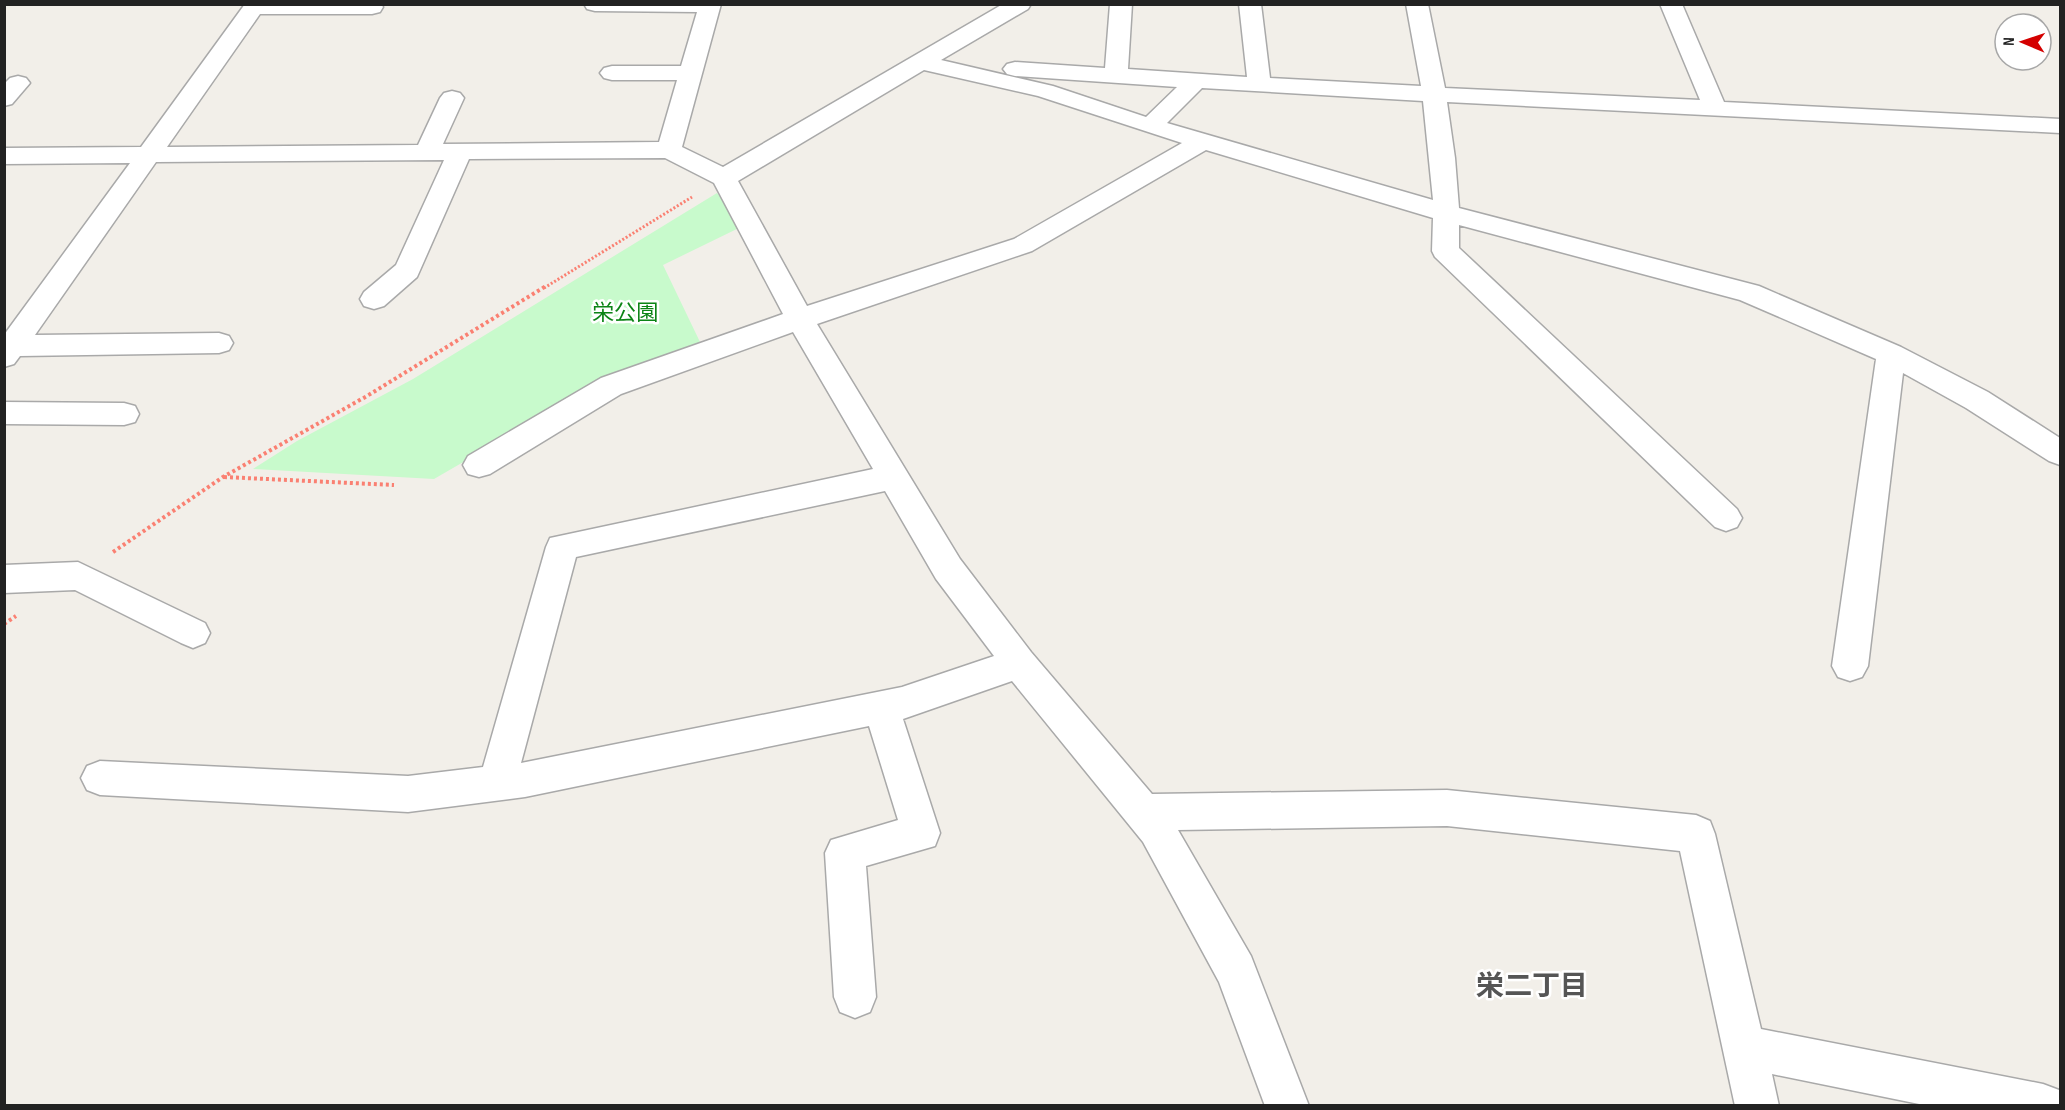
<svg xmlns="http://www.w3.org/2000/svg" width="2065" height="1110" viewBox="0 0 2065 1110" font-family="'Sofia Sans Condensed','Noto Sans JP',sans-serif">
  <style>
    .park { fill: #c8facc }
    .lines { fill: none; stroke-linecap: round; stroke-linejoin: round }
    .minor-casing { stroke: #a9a9a9; stroke-width: 3 }
    .path-far1 { stroke: #fa8072; stroke-width: 3; stroke-dasharray: 2 2; stroke-linecap: butt }
    .path { stroke: #fa8072; stroke-width: 4; stroke-dasharray: 3 3; stroke-linecap: butt }
    .minor { fill: #fff; fill-rule: evenodd }
    .labels { text-anchor: middle; stroke-width: 5; stroke-linejoin: round; paint-order: stroke }
    .park-label { font-size: 22px; fill: #0c8416; stroke: #fff }
    .near-neighbourhood-label { font-size: 28px; font-weight: bold; fill: #555; stroke: #fff }
  </style>
  <rect width="100%" height="100%" fill="#f2efe9"/>
  <path class="park" d="M 717,193 L 743,226 L 663,265 L 700,342 L 615,374 L 434,479 L 253,469 L 297,441 L 413,379 Z"/>
  <g class="lines">
    <defs>
      <g id="minor">
        <path d="M 245,4 L 381,4 L 383,7 L 380,12 L 372,14 L 260,14 L 167,147 L 418,145 L 440,98 L 444,93 L 452,91 L 460,93 L 464,98 L 443,144 L 659,142 L 677,80 L 612,80 L 604,78 L 600,73 L 604,68 L 612,66 L 681,66 L 697,12 L 595,11 L 587,9 L 584,4 L 721,4 L 682,147 L 723,167 L 1003,4 L 1031,4 L 1028,9 L 941,60 L 1053,86 L 1146,117 L 1177,87 L 1015,76 L 1007,74 L 1003,69 L 1007,64 L 1015,62 L 1105,68 L 1110,4 L 1132,4 L 1128,69 L 1247,77 L 1239,4 L 1261,4 L 1270,78 L 1421,86 L 1406,4 L 1428,4 L 1445,88 L 1700,100 L 1660,4 L 1682,4 L 1724,102 L 2060,119 L 2060,133 L 1447,102 L 1455,158 L 1459,208 L 1759,286 L 1901,347 L 1988,392 L 2060,438 L 2060,465 L 2049,461 L 1966,408 L 1903,373 L 1868,666 L 1862,677 L 1850,681 L 1838,677 L 1832,666 L 1876,359 L 1740,300 L 1459,225 L 1459,248 L 1737,509 L 1742,518 L 1737,527 L 1726,531 L 1715,527 L 1435,257 L 1432,251 L 1433,218 L 1206,150 L 1032,251 L 817,324 L 960,559 L 1031,652 L 1152,794 L 1447,790 L 1696,815 L 1710,821 L 1715,834 L 1761,1029 L 2043,1084 L 2059,1090 L 2060,1106 L 1929,1106 L 1772,1074 L 1779,1106 L 1735,1106 L 1680,851 L 1447,826 L 1178,830 L 1251,956 L 1309,1106 L 1265,1106 L 1219,982 L 1143,842 L 1012,681 L 903,719 L 940,833 L 935,846 L 866,866 L 876,997 L 870,1012 L 855,1018 L 840,1012 L 834,997 L 825,853 L 831,840 L 898,820 L 869,726 L 525,797 L 408,812 L 100,795 L 87,790 L 81,778 L 87,766 L 100,761 L 408,776 L 483,767 L 546,547 L 550,538 L 873,469 L 793,332 L 621,394 L 490,474 L 479,477 L 468,474 L 463,465 L 468,456 L 601,378 L 783,314 L 714,183 L 665,158 L 469,159 L 417,277 L 384,306 L 374,309 L 364,306 L 360,299 L 364,292 L 396,265 L 444,160 L 156,162 L 35,335 L 219,333 L 229,336 L 233,343 L 229,350 L 219,353 L 20,356 L 14,364 L 4,367 L 4,335 L 130,163 L 4,164 L 4,148 L 141,147 ZM 924,70 L 1038,96 L 1182,143 L 1014,239 L 807,306 L 738,181 ZM 1202,88 L 1423,101 L 1433,200 L 1167,123 ZM 885,491 L 936,579 L 994,656 L 902,687 L 521,763 L 576,557 Z"/>
        <path d="M 18,76 L 26,78 L 30,83 L 12,104 L 4,106 L 4,84 L 10,78 Z"/>
        <path d="M 4,402 L 124,403 L 135,406 L 139,414 L 135,422 L 124,425 L 4,424 Z"/>
        <path d="M 78,562 L 205,623 L 210,633 L 205,643 L 193,648 L 181,643 L 75,590 L 4,593 L 4,565 Z"/>
      </g>
    </defs>
    <use href="#minor" class="minor-casing"/>
    <path class="path-far1" d="M 544,288 L 692,197"/>
    <g class="path">
      <path d="M 224,477 L 394,485"/>
      <path d="M 113,552 L 223,477 L 367,396 L 546,286"/>
      <path d="M 4,624 L 16,616"/>
    </g>
    <use href="#minor" class="minor"/>
  </g>
  <g class="labels">
    <g class="park-label">
      <text x="625" y="320">栄公園</text>
    </g>
    <g class="near-neighbourhood-label">
      <text x="1532" y="995">栄二丁目</text>
    </g>
  </g>
  <rect width="2065" height="1110" fill="none" stroke="#222222" stroke-width="12"/>
  <g transform="translate(2023 42) rotate(272)"><circle r="28" fill="#ffffff" stroke="#a7a7a7" stroke-width="1.5"/>
  <path d="M0-4.5L10 22L0 15L-10 22Z" fill="#d40000"/>
  <text y="-9" font-size="16" font-weight="bold" text-anchor="middle" fill="#222222">N</text>
  </g>
</svg>
